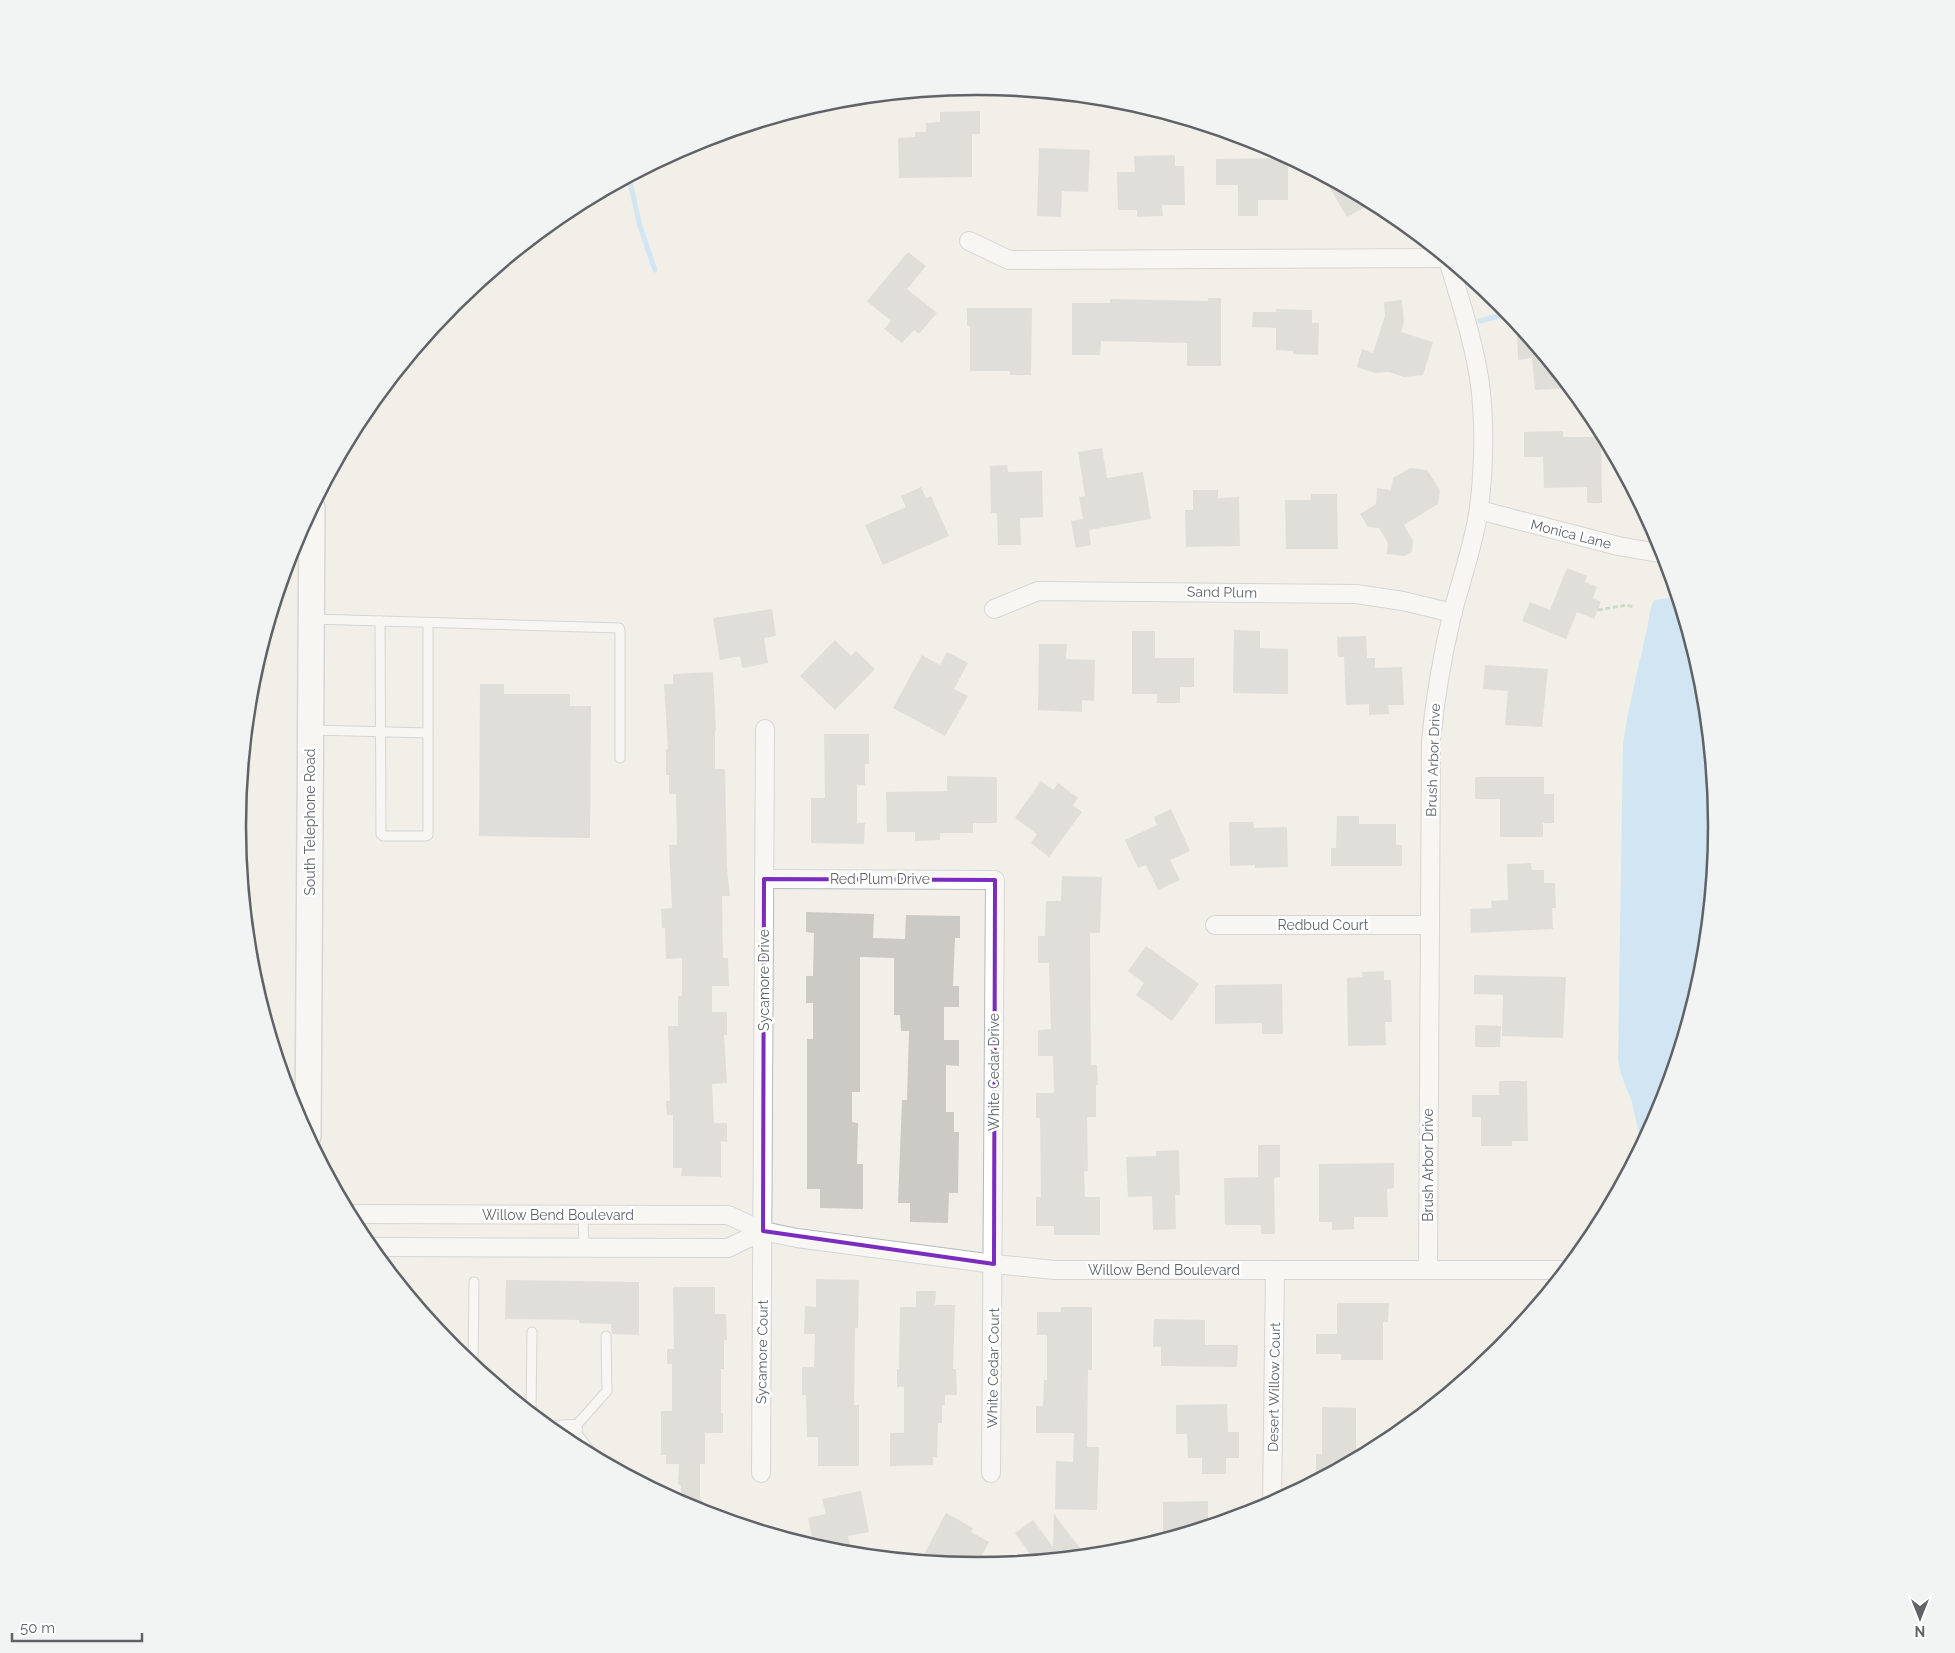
<svg xmlns="http://www.w3.org/2000/svg" width="1955" height="1653" viewBox="0 0 1955 1653" font-family="Raleway,sans-serif">
  <style>
    .water { fill: #aadaff }
    .lines { fill: none; stroke-linecap: round; stroke-linejoin: round }
    .stream { stroke: #aadaff; stroke-width: 5 }
    .building { fill: #cccac5 }
    .lane-casing { stroke: #b5b8bc; stroke-width: 11 }
    .street-casing { stroke: #b5b8bc; stroke-width: 20 }
    .secondary-casing { stroke: #b6babf; stroke-width: 28 }
    .path { stroke: #9cc7a9; stroke-width: 3; stroke-dasharray: 5 2.5; stroke-linecap: butt }
    .lane { stroke: #fff; stroke-width: 9 }
    .street { stroke: #fff; stroke-width: 18 }
    .secondary { stroke: #fff; stroke-width: 25 }
    .marked { fill: none; stroke: #7b2cbf; stroke-width: 4; stroke-linejoin: round }
    .labels { text-anchor: middle; stroke-width: 5; stroke-linejoin: round; paint-order: stroke }
    .street-label { font-size: 14px; fill: #5f6368; stroke: #fff }
    .rim { fill: none; stroke: #5f6368; stroke-width: 2.5 }
  </style>
  <rect width="100%" height="100%" fill="#f1efe8"/>
  <path class="water" d="M 1668,598 L 1678,599 L 1704,682 L 1718,827 L 1703,971 L 1661,1110 L 1642,1147 L 1632,1102 L 1621,1074 L 1618,1060 L 1623,745 C 1628,708 1637,674 1645,638 C 1649,625 1648,613 1654,600 Z"/>
  <g class="lines">
    <g class="stream">
      <path d="M 629,178 L 640,226 L 655,270"/>
      <path d="M 1480,321 L 1509,313"/>
    </g>
  </g>
  <g class="building">
    <path d="M 980,111 L 980,134 L 972,134 L 972,177 L 899,178 L 898,138 L 915,137 L 915,132 L 926,132 L 926,123 L 940,122 L 940,112 Z"/>
    <path d="M 1039,148 L 1090,150 L 1088,192 L 1062,191 L 1061,217 L 1037,216 Z"/>
    <path d="M 1175,155 L 1175,166 L 1184,166 L 1185,205 L 1162,205 L 1163,216 L 1137,217 L 1137,210 L 1118,210 L 1117,172 L 1135,172 L 1134,156 Z"/>
    <path d="M 1288,158 L 1288,200 L 1258,200 L 1258,216 L 1238,216 L 1238,185 L 1216,185 L 1216,159 Z"/>
    <path d="M 1323,176 L 1359,195 L 1365,207 L 1347,217 Z"/>
    <path d="M 908,252 L 926,266 L 907,289 L 937,313 L 919,334 L 914,330 L 902,343 L 884,329 L 891,321 L 867,301 Z"/>
    <path d="M 1208,298 L 1221,298 L 1221,366 L 1187,366 L 1187,343 L 1101,341 L 1100,355 L 1072,355 L 1072,303 L 1110,303 L 1110,299 L 1208,301 Z"/>
    <path d="M 1402,300 L 1404,322 L 1401,332 L 1433,342 L 1423,375 L 1404,377 L 1389,372 L 1375,373 L 1357,367 L 1362,349 L 1373,353 L 1385,316 L 1384,302 Z"/>
    <path d="M 967,308 L 1032,308 L 1031,375 L 1010,375 L 1010,371 L 970,371 L 970,326 L 967,326 Z"/>
    <path d="M 1276,309 L 1312,310 L 1312,323 L 1319,323 L 1318,355 L 1293,354 L 1293,351 L 1276,350 L 1276,328 L 1252,327 L 1253,312 L 1276,312 Z"/>
    <path d="M 1527,335 L 1545,357 L 1570,388 L 1535,390 L 1532,358 L 1518,360 L 1517,336 Z"/>
    <path d="M 1563,431 L 1563,437 L 1601,437 L 1602,503 L 1587,503 L 1587,487 L 1544,488 L 1543,457 L 1524,457 L 1524,432 Z"/>
    <path d="M 1102,448 L 1107,478 L 1143,472 L 1151,519 L 1089,530 L 1091,545 L 1076,548 L 1071,521 L 1083,519 L 1079,497 L 1085,496 L 1078,452 Z"/>
    <path d="M 1007,465 L 1008,472 L 1042,471 L 1043,517 L 1020,518 L 1021,545 L 998,545 L 997,513 L 991,513 L 990,466 Z"/>
    <path d="M 1410,468 L 1427,470 L 1440,490 L 1438,504 L 1404,525 L 1413,541 L 1412,552 L 1405,556 L 1387,554 L 1388,543 L 1379,528 L 1368,527 L 1360,514 L 1376,504 L 1377,488 L 1391,490 L 1393,478 Z"/>
    <path d="M 921,487 L 926,498 L 931,496 L 949,536 L 883,565 L 865,525 L 906,507 L 901,496 Z"/>
    <path d="M 1193,490 L 1218,490 L 1218,498 L 1239,497 L 1240,546 L 1186,547 L 1185,510 L 1193,510 Z"/>
    <path d="M 1311,494 L 1337,494 L 1338,549 L 1286,549 L 1285,500 L 1311,500 Z"/>
    <path d="M 1567,568 L 1587,576 L 1585,582 L 1597,587 L 1593,598 L 1601,602 L 1594,619 L 1577,612 L 1566,639 L 1522,621 L 1530,602 L 1550,610 Z"/>
    <path d="M 772,609 L 776,636 L 764,638 L 768,663 L 742,668 L 740,656 L 720,660 L 713,618 Z"/>
    <path d="M 1234,630 L 1260,631 L 1260,648 L 1288,649 L 1288,694 L 1233,693 Z"/>
    <path d="M 1132,631 L 1155,631 L 1155,658 L 1194,658 L 1194,687 L 1180,687 L 1180,703 L 1157,703 L 1157,694 L 1132,694 Z"/>
    <path d="M 1366,636 L 1367,658 L 1375,658 L 1375,668 L 1402,667 L 1404,705 L 1388,705 L 1389,714 L 1369,715 L 1369,704 L 1346,705 L 1344,657 L 1338,657 L 1337,637 Z"/>
    <path d="M 835,640 L 851,656 L 856,651 L 875,669 L 835,710 L 800,676 Z"/>
    <path d="M 1039,644 L 1067,644 L 1066,659 L 1095,660 L 1094,701 L 1082,700 L 1082,712 L 1038,710 Z"/>
    <path d="M 947,652 L 968,663 L 954,689 L 968,696 L 945,736 L 893,708 L 922,655 L 940,665 Z"/>
    <path d="M 1485,665 L 1548,669 L 1542,727 L 1505,725 L 1508,691 L 1483,689 Z"/>
    <path d="M 713,672 L 716,731 L 715,731 L 715,769 L 725,769 L 727,868 L 730,896 L 722,896 L 723,958 L 728,958 L 729,986 L 712,986 L 712,1012 L 727,1012 L 727,1035 L 724,1035 L 727,1083 L 712,1084 L 714,1123 L 727,1123 L 727,1142 L 721,1141 L 721,1177 L 681,1176 L 682,1168 L 673,1168 L 673,1115 L 667,1115 L 666,1101 L 670,1101 L 668,1026 L 678,1026 L 678,996 L 682,996 L 682,958 L 666,959 L 665,928 L 662,928 L 661,909 L 672,908 L 669,845 L 677,845 L 676,794 L 669,794 L 669,775 L 666,775 L 666,749 L 668,749 L 664,684 L 673,684 L 673,674 Z"/>
    <path d="M 480,684 L 504,684 L 504,694 L 570,694 L 570,706 L 591,706 L 590,838 L 479,836 Z"/>
    <path d="M 824,734 L 869,734 L 869,764 L 865,764 L 865,785 L 857,785 L 857,823 L 865,823 L 864,844 L 811,843 L 811,798 L 825,798 Z"/>
    <path d="M 947,776 L 997,777 L 997,823 L 973,823 L 973,833 L 940,833 L 940,840 L 915,841 L 915,832 L 887,832 L 886,792 L 947,791 Z"/>
    <path d="M 1475,777 L 1544,777 L 1544,794 L 1554,794 L 1554,823 L 1543,823 L 1543,837 L 1500,837 L 1500,799 L 1475,799 Z"/>
    <path d="M 1041,781 L 1053,790 L 1058,783 L 1078,798 L 1073,805 L 1082,812 L 1049,857 L 1031,843 L 1037,834 L 1015,818 Z"/>
    <path d="M 1171,809 L 1190,851 L 1170,860 L 1180,880 L 1158,890 L 1146,865 L 1138,868 L 1125,840 L 1157,825 L 1154,817 Z"/>
    <path d="M 1337,816 L 1359,816 L 1359,824 L 1396,824 L 1396,845 L 1402,845 L 1402,866 L 1331,866 L 1331,848 L 1336,848 Z"/>
    <path d="M 1229,822 L 1253,822 L 1254,828 L 1287,827 L 1288,867 L 1255,868 L 1255,865 L 1230,866 Z"/>
    <path d="M 1531,863 L 1532,870 L 1544,870 L 1544,883 L 1555,883 L 1556,908 L 1552,908 L 1553,929 L 1471,933 L 1470,909 L 1492,908 L 1491,901 L 1508,900 L 1507,864 Z"/>
    <path d="M 1062,876 L 1102,877 L 1100,933 L 1090,933 L 1091,1065 L 1097,1065 L 1098,1085 L 1096,1085 L 1096,1117 L 1087,1117 L 1088,1171 L 1084,1171 L 1085,1197 L 1100,1197 L 1100,1235 L 1054,1235 L 1054,1226 L 1036,1226 L 1036,1197 L 1041,1197 L 1040,1118 L 1036,1118 L 1036,1093 L 1054,1093 L 1053,1056 L 1038,1056 L 1038,1030 L 1051,1029 L 1049,963 L 1038,963 L 1038,936 L 1045,936 L 1046,901 L 1061,901 Z"/>
    <path d="M 806,912 L 874,914 L 873,938 L 905,939 L 906,915 L 960,916 L 960,938 L 955,938 L 953,986 L 959,986 L 959,1007 L 944,1007 L 944,1040 L 959,1040 L 959,1066 L 946,1065 L 946,1112 L 954,1112 L 954,1132 L 959,1132 L 958,1193 L 949,1193 L 948,1223 L 910,1222 L 910,1203 L 898,1203 L 902,1100 L 907,1100 L 909,1031 L 901,1031 L 900,1015 L 894,1015 L 894,958 L 860,957 L 860,1092 L 852,1092 L 852,1122 L 858,1123 L 857,1164 L 863,1164 L 863,1209 L 820,1208 L 820,1189 L 807,1189 L 807,1039 L 813,1039 L 813,1003 L 806,1003 L 806,976 L 813,976 L 814,933 L 806,932 Z"/>
    <path d="M 1146,946 L 1199,984 L 1172,1021 L 1136,995 L 1144,983 L 1128,971 Z"/>
    <path d="M 1384,971 L 1384,980 L 1391,980 L 1392,1022 L 1385,1022 L 1386,1045 L 1348,1046 L 1347,978 L 1363,977 L 1362,972 Z"/>
    <path d="M 1474,975 L 1566,977 L 1563,1038 L 1502,1036 L 1503,995 L 1474,994 Z"/>
    <path d="M 1282,984 L 1283,1034 L 1262,1034 L 1262,1023 L 1215,1024 L 1215,985 Z"/>
    <path d="M 1475,1025 L 1501,1026 L 1500,1047 L 1475,1047 Z"/>
    <path d="M 1499,1081 L 1527,1081 L 1528,1141 L 1512,1141 L 1512,1146 L 1481,1146 L 1481,1117 L 1472,1117 L 1472,1095 L 1499,1095 Z"/>
    <path d="M 1258,1145 L 1280,1145 L 1280,1177 L 1274,1178 L 1275,1234 L 1261,1234 L 1261,1225 L 1225,1225 L 1224,1178 L 1258,1177 Z"/>
    <path d="M 1179,1150 L 1180,1195 L 1175,1195 L 1176,1229 L 1153,1230 L 1152,1196 L 1128,1197 L 1126,1157 L 1156,1156 L 1156,1151 Z"/>
    <path d="M 1394,1163 L 1394,1188 L 1387,1189 L 1388,1217 L 1354,1217 L 1354,1229 L 1332,1230 L 1332,1222 L 1319,1222 L 1319,1164 Z"/>
    <path d="M 816,1279 L 859,1280 L 858,1328 L 855,1328 L 854,1405 L 859,1405 L 859,1466 L 818,1466 L 818,1437 L 807,1437 L 806,1395 L 802,1395 L 802,1367 L 814,1367 L 815,1334 L 804,1334 L 805,1306 L 816,1307 Z"/>
    <path d="M 506,1280 L 639,1282 L 639,1335 L 612,1334 L 611,1324 L 579,1323 L 579,1320 L 505,1319 Z"/>
    <path d="M 673,1287 L 715,1287 L 715,1314 L 726,1314 L 727,1340 L 724,1340 L 724,1369 L 721,1369 L 721,1413 L 723,1413 L 723,1433 L 705,1433 L 705,1464 L 700,1464 L 700,1499 L 721,1518 L 694,1510 L 681,1503 L 681,1486 L 678,1484 L 679,1464 L 666,1464 L 666,1455 L 661,1455 L 661,1411 L 672,1411 L 672,1364 L 667,1364 L 667,1349 L 674,1349 Z"/>
    <path d="M 916,1291 L 936,1291 L 935,1305 L 955,1305 L 953,1369 L 956,1369 L 957,1395 L 945,1395 L 945,1405 L 942,1405 L 942,1423 L 938,1423 L 937,1457 L 933,1457 L 933,1465 L 890,1466 L 890,1433 L 904,1433 L 904,1387 L 897,1387 L 897,1369 L 899,1369 L 900,1307 L 916,1307 Z"/>
    <path d="M 1337,1303 L 1389,1303 L 1388,1322 L 1383,1322 L 1383,1360 L 1341,1360 L 1341,1354 L 1316,1354 L 1316,1334 L 1337,1334 Z"/>
    <path d="M 1061,1307 L 1092,1307 L 1092,1370 L 1088,1370 L 1087,1447 L 1099,1447 L 1097,1510 L 1055,1509 L 1056,1461 L 1073,1462 L 1074,1433 L 1036,1433 L 1036,1406 L 1043,1406 L 1044,1380 L 1047,1380 L 1047,1335 L 1037,1335 L 1037,1312 L 1061,1312 Z"/>
    <path d="M 1154,1319 L 1205,1320 L 1205,1345 L 1238,1345 L 1237,1367 L 1161,1366 L 1161,1347 L 1153,1347 Z"/>
    <path d="M 1227,1404 L 1228,1432 L 1239,1432 L 1239,1458 L 1226,1458 L 1226,1474 L 1202,1474 L 1202,1458 L 1188,1458 L 1187,1434 L 1176,1434 L 1176,1405 Z"/>
    <path d="M 1322,1407 L 1356,1408 L 1356,1460 L 1329,1474 L 1316,1474 L 1316,1454 L 1322,1454 Z"/>
    <path d="M 861,1491 L 869,1532 L 848,1536 L 852,1554 L 833,1552 L 814,1547 L 808,1518 L 826,1514 L 822,1499 Z"/>
    <path d="M 1208,1501 L 1208,1526 L 1163,1540 L 1163,1502 Z"/>
    <path d="M 946,1513 L 973,1528 L 971,1532 L 989,1542 L 976,1567 L 930,1562 L 922,1558 Z"/>
    <path d="M 1054,1514 L 1086,1556 L 1035,1561 L 1015,1533 L 1033,1520 L 1053,1547 Z"/>
  </g>
  <g class="lines">
    <defs>
      <g id="lane">
        <path d="M 312,619 L 619,628 L 620,630 L 620,758"/>
        <path d="M 380,621 L 381,834 L 383,836 L 426,836 L 428,835 L 428,623"/>
        <path d="M 313,730 L 428,733"/>
        <path d="M 583,1215 L 584,1247"/>
        <path d="M 473,1366 L 474,1282"/>
        <path d="M 531,1413 L 532,1332"/>
        <path d="M 596,1458 L 573,1429 L 607,1391 L 606,1336"/>
      </g>
      <g id="street">
        <path d="M 969,241 L 1009,260 L 1446,258"/>
        <path d="M 1479,510 L 1618,546 L 1665,554"/>
        <path d="M 994,609 L 1038,591 L 1356,594 L 1403,601 L 1453,613"/>
        <path d="M 764,879 L 995,880 L 991,1473"/>
        <path d="M 1215,925 L 1430,925"/>
        <path d="M 349,1214 L 728,1215 L 763,1231 L 797,1238 L 994,1264 L 1055,1270 L 1567,1270"/>
        <path d="M 370,1247 L 728,1248 L 763,1231"/>
        <path d="M 1428,1270 L 1431,741 C 1435,698 1442,657 1452,615 C 1461,579 1474,545 1479,508 C 1484,467 1485,425 1480,384 C 1474,342 1460,300 1448,260"/>
        <path d="M 551,1430 L 573,1429"/>
        <path d="M 761,1473 L 765,729"/>
        <path d="M 1272,1504 L 1275,1270"/>
      </g>
      <path id="secondary" d="M 308,1136 L 312,508"/>
    </defs>
    <use href="#lane" class="lane-casing"/>
    <use href="#street" class="street-casing"/>
    <use href="#secondary" class="secondary-casing"/>
    <path class="path" d="M 1598,610 L 1627,605 L 1633,607"/>
    <use href="#lane" class="lane"/>
    <use href="#street" class="street"/>
    <use href="#secondary" class="secondary"/>
  </g>
  <path d="M0 0H1955V1653H0ZM 764,879 L 995,880 L 994,1264 L 763,1231 Z" fill="#f1efe8" fill-opacity=".55" fill-rule="evenodd"/>
  <path class="marked" d="M 764,879 L 995,880 L 994,1264 L 763,1231 Z"/>
  <g class="labels">
    <g class="street-label">
      <text transform="translate(1571 534) rotate(14)" y="5">Monica Lane</text>
      <text transform="translate(1222 592) rotate(1)" y="5">Sand Plum</text>
      <text transform="translate(1433 760) rotate(-88)" y="5">Brush Arbor Drive</text>
      <text transform="translate(310 822) rotate(-90)" y="5">South Telephone Road</text>
      <text x="880" y="884">Red Plum Drive</text>
      <text x="1323" y="930">Redbud Court</text>
      <text transform="translate(764 980) rotate(-90)" y="5">Sycamore Drive</text>
      <text transform="translate(994 1072) rotate(-90)" y="5">White Cedar Drive</text>
      <text transform="translate(1428 1165) rotate(-90)" y="5">Brush Arbor Drive</text>
      <text x="558" y="1220">Willow Bend Boulevard</text>
      <text x="1164" y="1275">Willow Bend Boulevard</text>
      <text transform="translate(762 1352) rotate(-89)" y="5">Sycamore Court</text>
      <text transform="translate(993 1368) rotate(-89)" y="5">White Cedar Court</text>
      <text transform="translate(1274 1387) rotate(-89)" y="5">Desert Willow Court</text>
    </g>
  </g>
  <path d="M0 0H1955V1653H0ZM246 826a731 731 0 1 1 1462 0a731 731 0 1 1-1462 0Z" fill="#f2f3f3" fill-rule="evenodd"/>
  <path class="rim" d="M246 826a731 731 0 1 1 1462 0a731 731 0 1 1-1462 0Z"/>
  <g transform="translate(1920 1618) rotate(180)" stroke="#ffffff" stroke-width="4" paint-order="stroke">
  <path d="M0-4L9 19L0 12L-9 19Z" fill="#5f6368"/>
  <text y="-8" font-size="14" font-weight="bold" text-anchor="middle" fill="#5f6368">N</text>
  </g>
  <path d="M12 1633v8h130v-8" fill="none" stroke="#5f6368" stroke-width="2.5"/>
  <text x="20" y="1633" font-size="15" fill="#5f6368" stroke="#ffffff" stroke-width="4" paint-order="stroke">50 m</text>
</svg>
